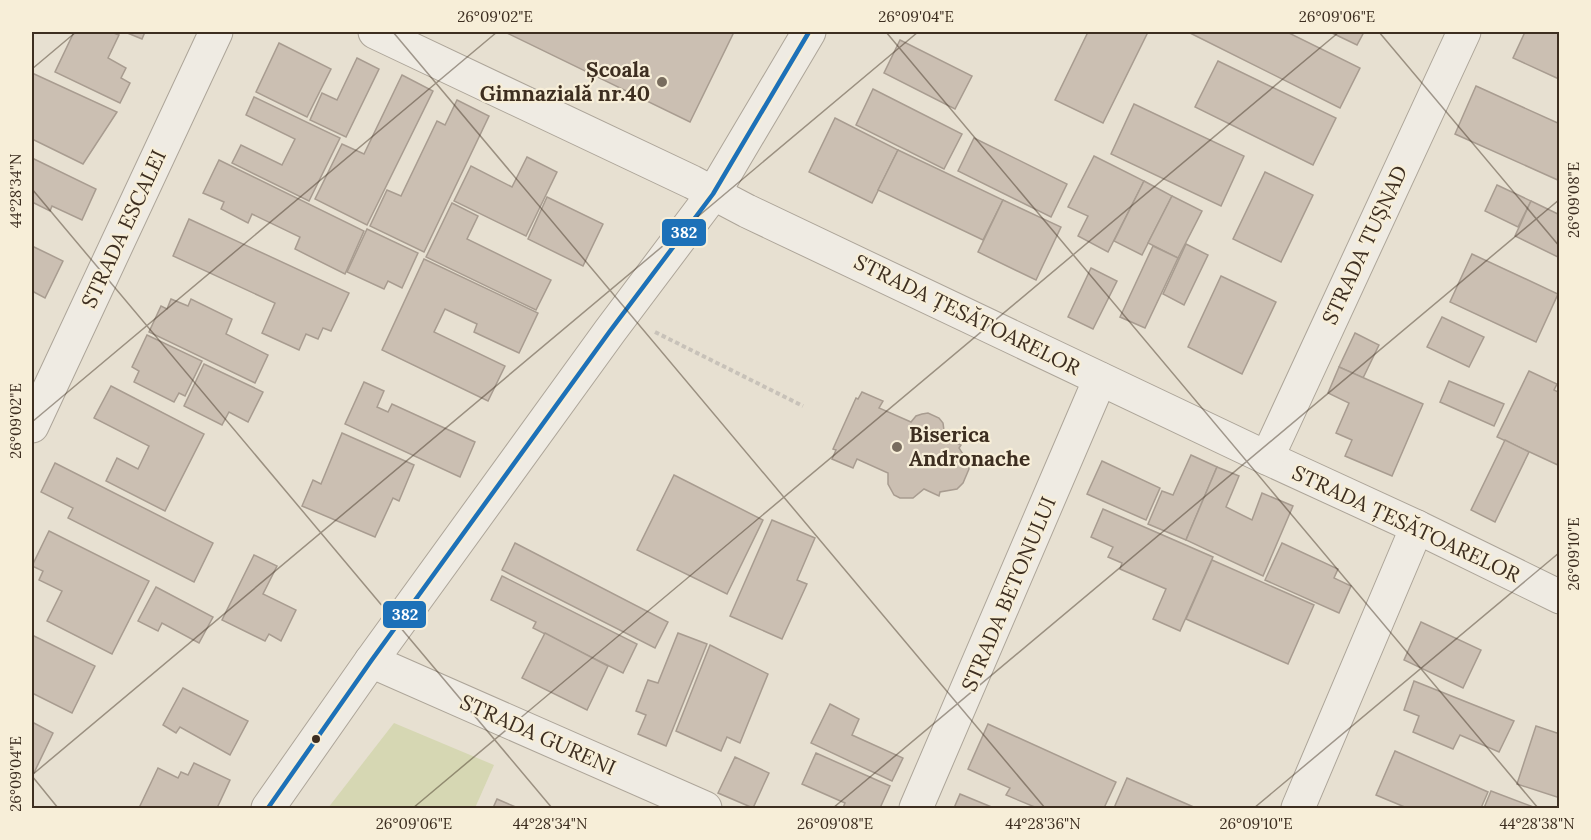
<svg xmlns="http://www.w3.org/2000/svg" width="1591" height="840" viewBox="0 0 1591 840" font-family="Lora,serif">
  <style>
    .green { fill: #d6d7b3 }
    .building { fill: #cbbfb2; stroke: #a89c90; stroke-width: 1.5 }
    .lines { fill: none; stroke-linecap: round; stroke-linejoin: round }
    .minor-casing { stroke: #ada599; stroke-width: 35 }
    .path { stroke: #c8c2b9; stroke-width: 4; stroke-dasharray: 4.5 3; stroke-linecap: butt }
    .minor { stroke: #efebe3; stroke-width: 33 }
    .bus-1-casing { stroke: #f7eed8; stroke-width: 9 }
    .bus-1 { stroke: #1d71b8; stroke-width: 4.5 }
    .ticks { fill: none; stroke: #3d2e20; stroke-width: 1.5; stroke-opacity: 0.45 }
    .poi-dot { fill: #786c5e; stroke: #f7eed8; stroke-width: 2 }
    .bus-dot { fill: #3d2e20; stroke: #f7eed8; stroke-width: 2 }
    .labels { text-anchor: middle; stroke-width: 4.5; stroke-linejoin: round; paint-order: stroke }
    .poi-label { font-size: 21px; font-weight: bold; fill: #3d2e20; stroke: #f7eed8; text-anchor: end }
    .street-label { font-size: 21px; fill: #3d2e20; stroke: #f7eed8 }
    .line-badge { stroke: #f7eed8; stroke-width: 2 }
    .badge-label { font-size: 16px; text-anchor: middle; font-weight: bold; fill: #fff }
    .neatline { fill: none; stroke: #3d2e20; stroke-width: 2 }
    .ticks-label { font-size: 15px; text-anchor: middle; fill: #3d2e20 }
  </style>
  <rect width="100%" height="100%" fill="#e7e0d1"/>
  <path class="green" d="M 394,723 L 494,765 L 475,808 L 328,808 Z"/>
  <g class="building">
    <path d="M 74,32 L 111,32 L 119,35 L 108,58 L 126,68 L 121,78 L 130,83 L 120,103 L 55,72 Z"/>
    <path d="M 125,32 L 145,32 L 142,39 Z"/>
    <path d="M 505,32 L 734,32 L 690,122 Z"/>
    <path d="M 1088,32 L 1148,32 L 1103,123 L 1055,100 Z"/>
    <path d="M 1188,32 L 1287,32 L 1360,68 L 1340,108 Z"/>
    <path d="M 1330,32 L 1364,32 L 1357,45 Z"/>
    <path d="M 1525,32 L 1560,32 L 1559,79 L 1513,58 Z"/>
    <path d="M 900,40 L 972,76 L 955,109 L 884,73 Z"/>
    <path d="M 279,43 L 331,69 L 307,117 L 256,92 Z"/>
    <path d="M 357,58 L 379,69 L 346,137 L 310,120 L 322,93 L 337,100 Z"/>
    <path d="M 1218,61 L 1336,118 L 1313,165 L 1195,107 Z"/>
    <path d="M 32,73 L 117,112 L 83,164 L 32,139 Z"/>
    <path d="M 402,75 L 433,91 L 367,225 L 315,199 L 342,144 L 364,154 Z"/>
    <path d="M 1476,86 L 1560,124 L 1560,181 L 1455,134 Z"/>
    <path d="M 873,89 L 962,134 L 944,169 L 856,125 Z"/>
    <path d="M 254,97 L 340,138 L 309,201 L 232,163 L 241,145 L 282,165 L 295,139 L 246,115 Z"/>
    <path d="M 457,100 L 489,116 L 424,252 L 370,226 L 387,190 L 401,196 L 437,121 L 445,125 Z"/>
    <path d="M 1134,104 L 1244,156 L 1221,206 L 1111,154 Z"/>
    <path d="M 835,118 L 898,150 L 872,203 L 809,172 Z"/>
    <path d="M 974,138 L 1067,184 L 1051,217 L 958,171 Z"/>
    <path d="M 898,150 L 1003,200 L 983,240 L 878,190 Z"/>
    <path d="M 1094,156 L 1144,181 L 1108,252 L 1078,236 L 1088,216 L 1068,207 Z"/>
    <path d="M 527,157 L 557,172 L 526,236 L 454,201 L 471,166 L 512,187 Z"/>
    <path d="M 32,158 L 96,189 L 82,220 L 52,206 L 50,211 L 32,202 Z"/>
    <path d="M 219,160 L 364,231 L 345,274 L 295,249 L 300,237 L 252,214 L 248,223 L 221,209 L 224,202 L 203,193 Z"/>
    <path d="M 1265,172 L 1313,195 L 1281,262 L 1233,239 Z"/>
    <path d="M 1144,181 L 1172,196 L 1142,255 L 1114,241 Z"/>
    <path d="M 1497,185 L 1531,201 L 1518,227 L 1485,211 Z"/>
    <path d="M 1172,196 L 1202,211 L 1178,258 L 1148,243 Z"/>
    <path d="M 547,197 L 603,224 L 583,266 L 528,239 Z"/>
    <path d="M 1003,200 L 1061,227 L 1036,280 L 978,252 Z"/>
    <path d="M 1531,201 L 1560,215 L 1560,258 L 1515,236 Z"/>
    <path d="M 452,203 L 478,216 L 467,239 L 551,280 L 536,310 L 426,257 Z"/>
    <path d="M 189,219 L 349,293 L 331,331 L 323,328 L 318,339 L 306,334 L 299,350 L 262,333 L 275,303 L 173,256 Z"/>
    <path d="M 367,229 L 418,253 L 402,288 L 388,281 L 384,289 L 347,272 Z"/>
    <path d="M 1186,244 L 1208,255 L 1184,305 L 1163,294 Z"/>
    <path d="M 32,246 L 63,261 L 45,298 L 32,291 Z"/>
    <path d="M 1153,246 L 1178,258 L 1145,328 L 1120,317 Z"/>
    <path d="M 1472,254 L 1558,294 L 1536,342 L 1450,302 Z"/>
    <path d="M 424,259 L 538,313 L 519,353 L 474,332 L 477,324 L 445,309 L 434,332 L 505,366 L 488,401 L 382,350 Z"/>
    <path d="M 1091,268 L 1117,281 L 1093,329 L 1068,317 Z"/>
    <path d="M 1221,276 L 1276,302 L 1242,374 L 1188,347 Z"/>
    <path d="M 171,299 L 188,306 L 191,299 L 232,319 L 226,334 L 268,355 L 255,383 L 149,332 L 161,306 L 167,309 Z"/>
    <path d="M 1442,317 L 1484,337 L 1469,367 L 1427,347 Z"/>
    <path d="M 1355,333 L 1379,345 L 1363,378 L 1339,367 Z"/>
    <path d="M 147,335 L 202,361 L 185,396 L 179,393 L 174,402 L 134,382 L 139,371 L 132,367 Z"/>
    <path d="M 204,364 L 263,392 L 248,422 L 229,412 L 222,425 L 184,406 Z"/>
    <path d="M 1339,367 L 1423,404 L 1392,476 L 1345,456 L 1352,440 L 1336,433 L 1349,403 L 1328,393 Z"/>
    <path d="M 1529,371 L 1557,384 L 1554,390 L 1560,393 L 1560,466 L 1497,437 Z"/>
    <path d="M 1449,381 L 1504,404 L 1494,426 L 1440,402 Z"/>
    <path d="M 364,382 L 384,391 L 377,407 L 388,412 L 392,404 L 475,442 L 460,477 L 345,424 Z"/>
    <path d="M 111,386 L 204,434 L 165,511 L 106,481 L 117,458 L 138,469 L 149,446 L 94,418 Z"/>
    <path d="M 862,392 L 883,401 L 879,408 L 911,422 L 916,416 L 922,414 L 928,413 L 939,418 L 943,423 L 945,438 L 961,445 L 959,448 L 968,462 L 969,469 L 963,483 L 957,489 L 940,492 L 939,496 L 924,489 L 913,498 L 900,498 L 894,495 L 888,484 L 888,473 L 857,459 L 853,468 L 832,459 L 836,450 L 833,449 L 856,398 L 858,399 Z"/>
    <path d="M 342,433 L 414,465 L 399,501 L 393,498 L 375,537 L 302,506 L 313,480 L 321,484 Z"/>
    <path d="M 1505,440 L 1529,452 L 1495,522 L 1471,510 Z"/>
    <path d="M 1191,455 L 1217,467 L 1186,540 L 1148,524 L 1162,491 L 1173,495 Z"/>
    <path d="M 1102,461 L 1160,488 L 1146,520 L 1087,494 Z"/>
    <path d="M 55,463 L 213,543 L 194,582 L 68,518 L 73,508 L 41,492 Z"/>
    <path d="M 1217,467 L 1239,476 L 1226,507 L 1252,520 L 1262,493 L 1293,506 L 1263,576 L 1186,540 Z"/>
    <path d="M 674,475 L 763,520 L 727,594 L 637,550 Z"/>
    <path d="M 1103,509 L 1213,557 L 1180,631 L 1153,619 L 1166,589 L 1120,569 L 1122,563 L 1108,557 L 1113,547 L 1091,537 Z"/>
    <path d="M 772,520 L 815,538 L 797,580 L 807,584 L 782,639 L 730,616 Z"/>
    <path d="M 49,531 L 149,581 L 112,654 L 47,621 L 62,591 L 39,580 L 43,571 L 32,566 Z"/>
    <path d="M 515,543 L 668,622 L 655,648 L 502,570 Z"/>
    <path d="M 1282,543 L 1338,569 L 1334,578 L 1351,586 L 1339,613 L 1265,580 Z"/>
    <path d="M 254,555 L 277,566 L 263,594 L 296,610 L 281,641 L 269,634 L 265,641 L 222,620 Z"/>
    <path d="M 1212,560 L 1314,605 L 1288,664 L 1186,619 Z"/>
    <path d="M 502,576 L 637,644 L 623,673 L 533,628 L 536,622 L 491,600 Z"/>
    <path d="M 156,587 L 213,617 L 199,643 L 162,623 L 158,631 L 138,621 Z"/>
    <path d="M 1421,622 L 1481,650 L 1463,688 L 1404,660 Z"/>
    <path d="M 545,633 L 608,666 L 587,710 L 522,678 Z"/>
    <path d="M 678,633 L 707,644 L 666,746 L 638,734 L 646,715 L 636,711 L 648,680 L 658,683 Z"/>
    <path d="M 32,635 L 95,666 L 72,713 L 32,693 Z"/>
    <path d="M 710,645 L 768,674 L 740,743 L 727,737 L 721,751 L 676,731 Z"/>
    <path d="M 1414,681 L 1514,721 L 1499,752 L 1460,735 L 1453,749 L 1413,732 L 1419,716 L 1404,710 Z"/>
    <path d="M 183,688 L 248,721 L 230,755 L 180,727 L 176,733 L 163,725 Z"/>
    <path d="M 830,704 L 859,719 L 852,735 L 903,758 L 892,781 L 811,743 Z"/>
    <path d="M 32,722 L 53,733 L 32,777 Z"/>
    <path d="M 988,724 L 1116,782 L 1104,808 L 1037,808 L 1006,795 L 1010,788 L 968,769 Z"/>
    <path d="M 1536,726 L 1560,734 L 1560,798 L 1517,784 Z"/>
    <path d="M 1395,751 L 1488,792 L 1481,808 L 1407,808 L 1376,795 Z"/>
    <path d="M 816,753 L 890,786 L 880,808 L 843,808 L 845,803 L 802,784 Z"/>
    <path d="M 735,757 L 769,773 L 753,808 L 718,793 Z"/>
    <path d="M 194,763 L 230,780 L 217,808 L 139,808 L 158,768 L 178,778 L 181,772 L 188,775 Z"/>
    <path d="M 1127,778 L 1196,808 L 1114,808 Z"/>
    <path d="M 1491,791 L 1536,808 L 1484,808 Z"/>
    <path d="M 960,794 L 994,808 L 954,808 Z"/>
    <path d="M 497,799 L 518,808 L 493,808 Z"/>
  </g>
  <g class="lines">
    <defs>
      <g id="minor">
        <path d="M 375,32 L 692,182 L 747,211 L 1267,458 L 1417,527 L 1560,597"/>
        <path d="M 32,426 L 216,32"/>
        <path d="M 1267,458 L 1464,32"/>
        <path d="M 371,661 L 705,808"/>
        <path d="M 268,808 L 371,661 L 610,331 L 713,194 L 809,32"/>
        <path d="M 916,808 L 1100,379"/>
        <path d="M 1298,808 L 1417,527"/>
      </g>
    </defs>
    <use href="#minor" class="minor-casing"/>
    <path class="path" d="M 655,332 L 803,406"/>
    <use href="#minor" class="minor"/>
    <defs>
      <path id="bus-1" d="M 268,808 L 371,661 L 610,331 L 713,194 L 809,32"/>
    </defs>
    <use href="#bus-1" class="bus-1-casing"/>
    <use href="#bus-1" class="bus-1"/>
  </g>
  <path class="ticks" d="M 393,32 L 1045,808M 886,32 L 1538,808M 1379,32 L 1560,247M 32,69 L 76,32M 32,189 L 552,808M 32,422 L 497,32M 32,775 L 918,32M 32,776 L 58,808M 413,808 L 1339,32M 833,808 L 1560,199M 1254,808 L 1560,552"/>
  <g class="poi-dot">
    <circle cx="662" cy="82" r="6"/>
    <circle cx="897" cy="447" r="6"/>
  </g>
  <circle class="bus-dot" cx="316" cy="739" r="5"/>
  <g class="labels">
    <g class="poi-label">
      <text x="650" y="77">Școala<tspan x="650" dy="24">Gimnazială nr.40</tspan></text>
      <text x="909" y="442" text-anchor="start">Biserica<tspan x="909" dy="24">Andronache</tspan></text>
    </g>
    <g class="street-label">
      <text transform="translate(124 229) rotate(-65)" y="7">STRADA ESCALEI</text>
      <text transform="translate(1365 245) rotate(-65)" y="7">STRADA TUȘNAD</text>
      <text transform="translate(967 315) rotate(26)" y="7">STRADA ȚESĂTOARELOR</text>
      <text transform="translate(1406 524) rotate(25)" y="7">STRADA ȚESĂTOARELOR</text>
      <text transform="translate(1009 594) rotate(-67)" y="7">STRADA BETONULUI</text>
      <text transform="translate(538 735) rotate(24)" y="7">STRADA GURENI</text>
    </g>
  </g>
  <g class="line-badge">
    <rect x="661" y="218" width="46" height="29" rx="6" fill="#1d71b8"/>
    <rect x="382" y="600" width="45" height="29" rx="6" fill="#1d71b8"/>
  </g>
  <g class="badge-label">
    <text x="684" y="238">382</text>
    <text x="405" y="620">382</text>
  </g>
  <rect width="1591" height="840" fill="none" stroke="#f7eed8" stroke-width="66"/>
  <rect x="33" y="33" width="1525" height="774" class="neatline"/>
  <g class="ticks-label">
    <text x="495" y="22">26°09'02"E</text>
    <text x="916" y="22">26°09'04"E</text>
    <text x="1337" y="22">26°09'06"E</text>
    <text transform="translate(16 191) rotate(-90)" y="5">44°28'34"N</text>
    <text transform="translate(1574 200) rotate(-90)" y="5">26°09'08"E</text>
    <text transform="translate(16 421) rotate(-90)" y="5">26°09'02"E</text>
    <text transform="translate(1574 554) rotate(-90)" y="5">26°09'10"E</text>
    <text transform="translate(16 774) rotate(-90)" y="5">26°09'04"E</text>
    <text x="414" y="829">26°09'06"E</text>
    <text x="550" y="829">44°28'34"N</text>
    <text x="835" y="829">26°09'08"E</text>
    <text x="1043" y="829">44°28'36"N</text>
    <text x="1256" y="829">26°09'10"E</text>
    <text x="1537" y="829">44°28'38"N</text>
  </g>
</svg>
